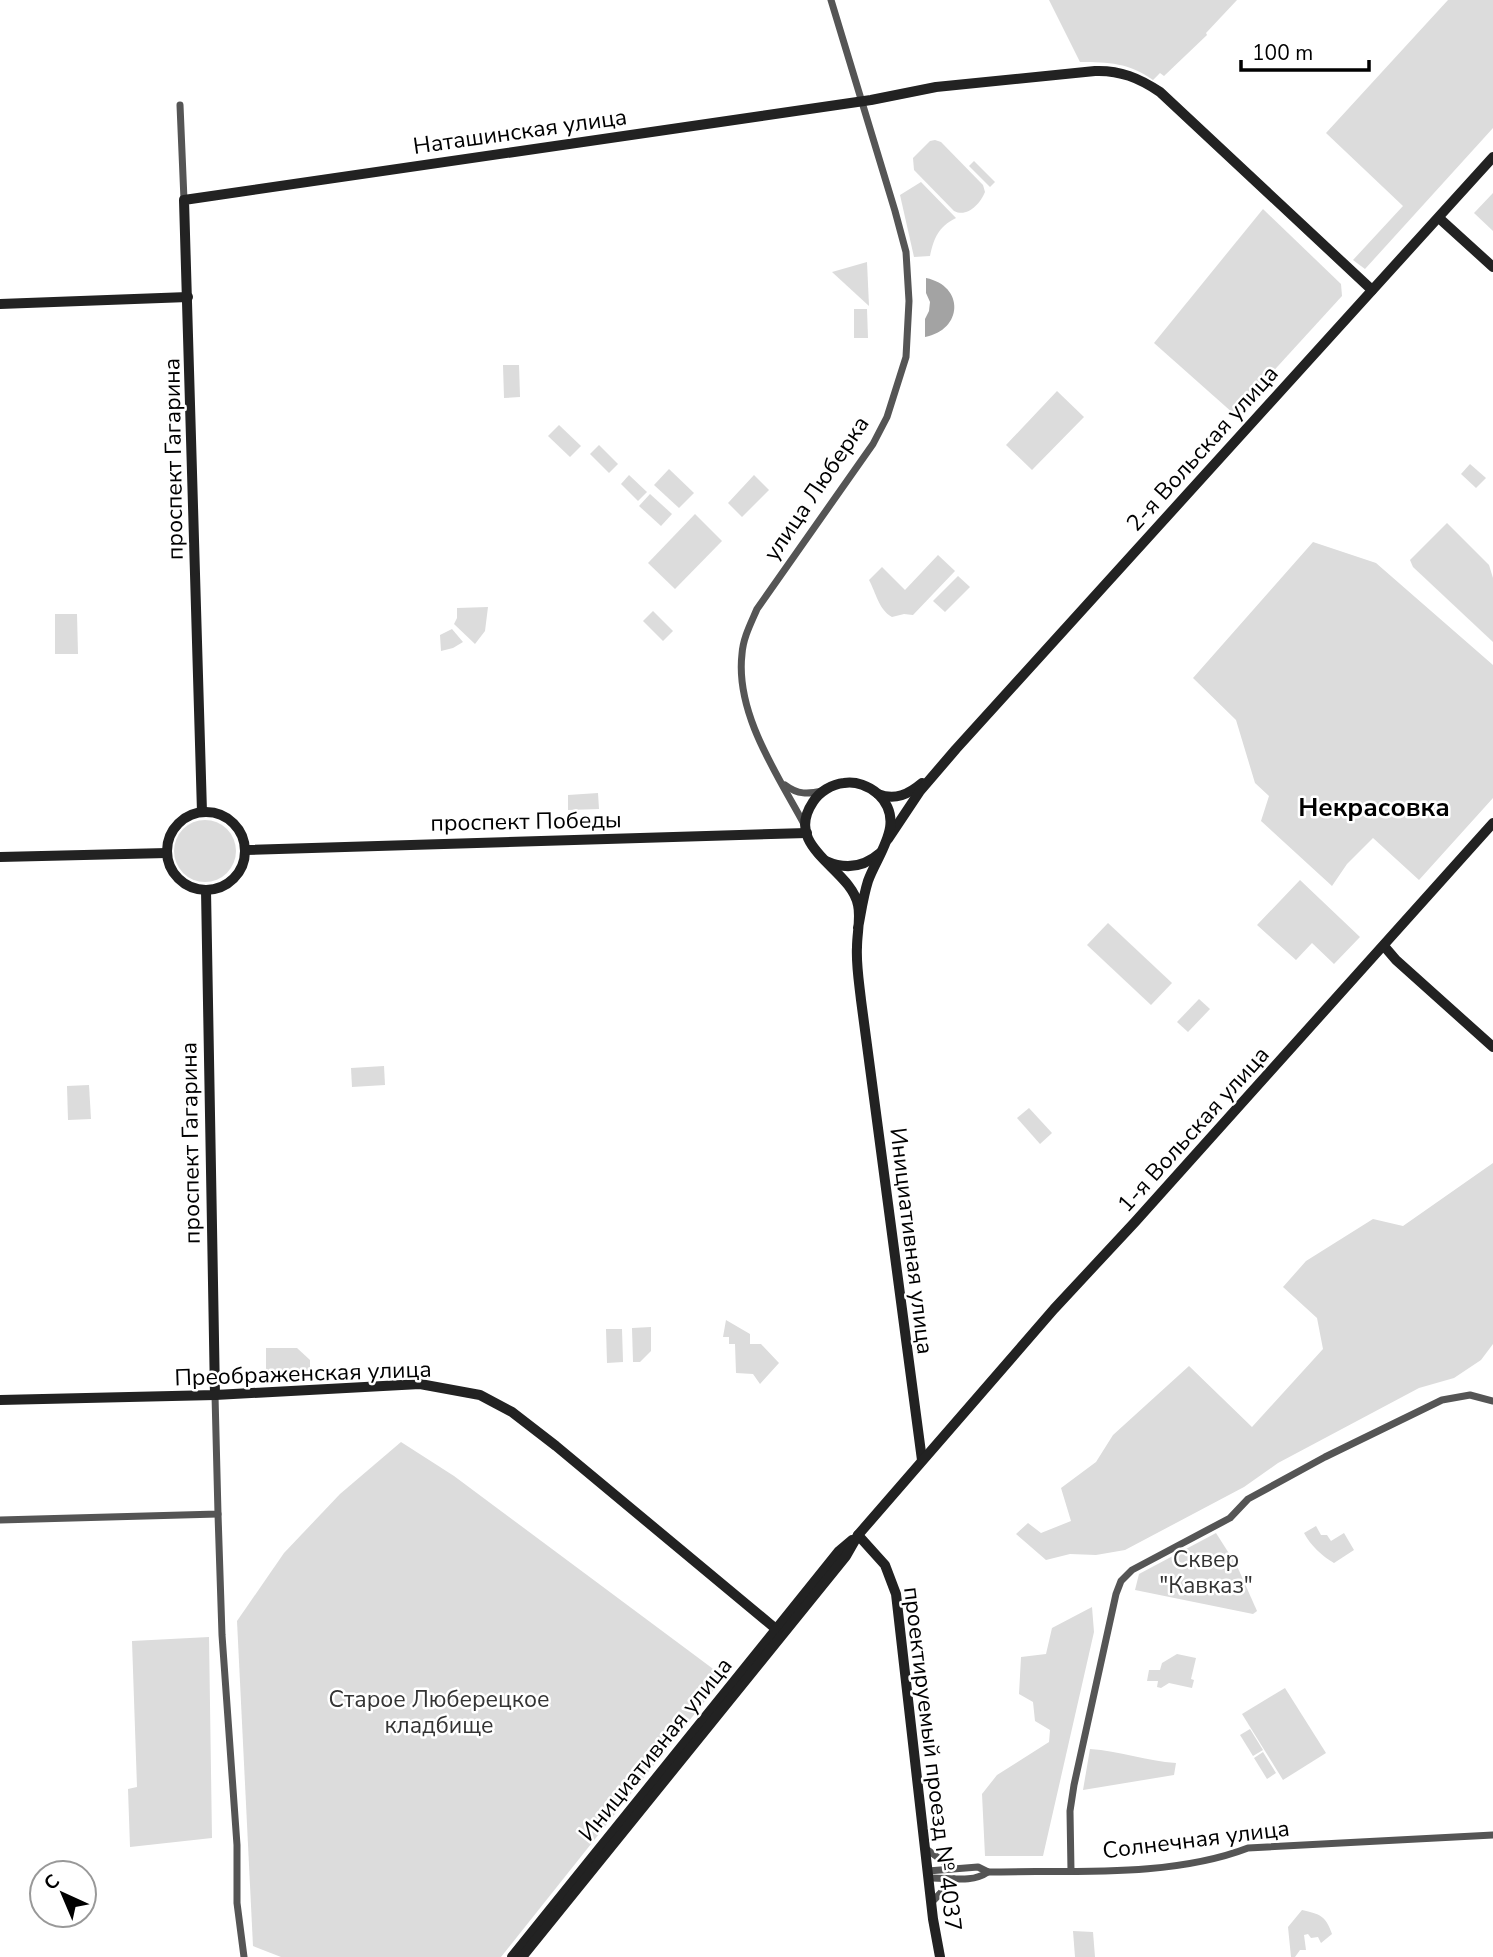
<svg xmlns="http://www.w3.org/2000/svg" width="1493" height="1957" viewBox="0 0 1493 1957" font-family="'Nunito Sans',sans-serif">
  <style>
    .green { fill: #dcdcdc }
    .water { fill: #a3a3a3 }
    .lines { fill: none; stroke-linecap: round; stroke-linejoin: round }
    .street { stroke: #555; stroke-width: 7 }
    .secondary { stroke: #222; stroke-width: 10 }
    .labels { text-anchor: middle; stroke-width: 5; stroke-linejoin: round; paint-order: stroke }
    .street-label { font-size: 23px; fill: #000; stroke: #fff }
    .park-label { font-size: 23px; fill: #333; stroke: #fff }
    .quarter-label { font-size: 26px; font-weight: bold; fill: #000; stroke: #fff }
  </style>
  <rect width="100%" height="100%" fill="#fff"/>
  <g class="green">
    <path d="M 1049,0 L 1237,0 L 1206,33 L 1207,35 L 1164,76 L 1160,73 L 1153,80 C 1129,63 1109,62 1080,62 Z"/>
    <path d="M 1448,0 L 1493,0 L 1493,128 L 1365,269 L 1353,260 L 1403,206 L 1326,133 Z"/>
    <path d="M 935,140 L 941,142 L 983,185 L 985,192 C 980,204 967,218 954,211 L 914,170 L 913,158 L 930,141 Z"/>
    <path d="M 974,161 L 995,182 L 990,187 L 969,166 Z"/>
    <path d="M 921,182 L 956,218 C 938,227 934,238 930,256 L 914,257 L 900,195 Z"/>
    <path d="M 1493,193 L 1493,231 L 1474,213 Z"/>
    <path d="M 1263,209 L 1341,284 L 1342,296 L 1234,414 L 1154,343 Z"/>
    <path d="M 867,262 L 869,306 L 832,272 Z"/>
    <path d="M 854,309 L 867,309 L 868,338 L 854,338 Z"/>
    <path d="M 503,365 L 519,365 L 520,397 L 504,398 Z"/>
    <path d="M 1057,391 L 1084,417 L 1032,470 L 1006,445 Z"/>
    <path d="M 559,425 L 581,446 L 570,457 L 548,436 Z"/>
    <path d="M 599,445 L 618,464 L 609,473 L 590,454 Z"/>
    <path d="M 1470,464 L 1486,478 L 1476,488 L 1461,474 Z"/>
    <path d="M 669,469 L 694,493 L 679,508 L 654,485 Z"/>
    <path d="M 629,475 L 647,492 L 638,501 L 621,484 Z"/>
    <path d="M 754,475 L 769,490 L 742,517 L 728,503 Z"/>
    <path d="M 650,494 L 672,514 L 661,526 L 639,506 Z"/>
    <path d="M 695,514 L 722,541 L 675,589 L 648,563 Z"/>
    <path d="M 1447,523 L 1489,565 L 1493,578 L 1493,642 L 1413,567 L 1410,560 Z"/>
    <path d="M 1313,542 L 1376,563 L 1493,665 L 1493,798 L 1419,880 L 1373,838 L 1347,864 L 1332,886 L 1261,821 L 1269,796 L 1255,783 L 1236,720 L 1193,678 Z"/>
    <path d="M 938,555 L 955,571 L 913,615 L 904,614 L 892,617 C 879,610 876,593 869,580 L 882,567 L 905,590 Z"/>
    <path d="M 958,576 L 970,587 L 945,612 L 933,601 Z"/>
    <path d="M 488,607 L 485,631 L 475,644 L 454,624 L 457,618 L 457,608 Z"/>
    <path d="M 653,611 L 673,631 L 663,641 L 643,621 Z"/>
    <path d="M 55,614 L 77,614 L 78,654 L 55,654 Z"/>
    <path d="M 452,629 L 463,642 L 453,648 L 441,651 L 440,635 Z"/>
    <path d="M 598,793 L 599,809 L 568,810 L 568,795 Z"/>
    <circle cx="205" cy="851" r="31"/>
    <path d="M 1300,880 L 1360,937 L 1334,964 L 1312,943 L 1296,960 L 1257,925 Z"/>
    <path d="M 1108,923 L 1172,983 L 1151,1005 L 1087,945 Z"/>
    <path d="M 1199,999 L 1210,1009 L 1188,1032 L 1177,1022 Z"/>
    <path d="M 384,1066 L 385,1085 L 352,1087 L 351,1068 Z"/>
    <path d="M 89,1085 L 91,1119 L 68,1120 L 67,1086 Z"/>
    <path d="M 1029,1108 L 1052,1133 L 1040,1144 L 1017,1118 Z"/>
    <path d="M 1493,1163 L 1493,1344 L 1481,1360 L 1454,1378 L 1419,1388 L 1278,1463 L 1244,1487 L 1125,1550 L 1096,1555 L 1070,1554 L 1046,1560 L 1016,1534 L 1028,1523 L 1041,1533 L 1071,1521 L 1061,1488 L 1096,1462 L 1113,1435 L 1189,1366 L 1252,1427 L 1323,1349 L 1317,1318 L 1283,1287 L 1306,1261 L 1373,1219 L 1403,1226 Z"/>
    <path d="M 726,1320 L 750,1334 L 750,1344 L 761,1344 L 779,1363 L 760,1384 L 753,1374 L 736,1373 L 735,1344 L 729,1344 L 729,1337 L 723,1337 Z"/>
    <path d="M 651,1327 L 651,1351 L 640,1362 L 633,1362 L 632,1328 Z"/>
    <path d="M 606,1329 L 622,1329 L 623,1362 L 607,1363 Z"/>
    <path d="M 266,1348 L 297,1348 L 310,1360 L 310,1371 L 266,1371 Z"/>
    <path d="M 401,1442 L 454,1476 L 724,1677 L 501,1957 L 281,1957 L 253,1946 L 237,1621 L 284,1553 L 340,1494 Z"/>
    <path d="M 1316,1526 L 1321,1535 L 1327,1535 L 1331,1541 L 1344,1533 L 1354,1550 L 1334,1563 C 1322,1556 1311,1546 1304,1533 Z"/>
    <path d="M 1216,1533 L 1237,1566 L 1257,1611 L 1253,1614 L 1135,1590 L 1139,1574 Z"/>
    <path d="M 1092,1607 L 1094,1632 L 1043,1856 L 985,1856 L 982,1794 L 997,1775 L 1049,1742 L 1050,1730 L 1035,1721 L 1033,1702 L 1019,1694 L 1021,1657 L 1046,1654 L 1052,1628 Z"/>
    <path d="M 209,1637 L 212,1838 L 130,1847 L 128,1789 L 137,1787 L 132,1641 Z"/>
    <path d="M 1177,1654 L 1196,1658 L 1191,1679 L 1194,1680 L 1192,1688 L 1169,1683 L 1161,1688 L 1157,1687 L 1158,1681 L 1147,1681 L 1149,1670 L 1160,1670 L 1162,1663 Z"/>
    <path d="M 1285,1688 L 1326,1753 L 1283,1780 L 1242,1714 Z"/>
    <path d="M 1250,1729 L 1263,1750 L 1253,1756 L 1240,1735 Z"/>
    <path d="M 1090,1749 C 1119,1751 1147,1761 1176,1763 L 1174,1775 L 1083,1790 Z"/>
    <path d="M 1263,1752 L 1276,1773 L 1267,1779 L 1254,1758 Z"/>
    <path d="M 1302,1910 C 1320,1914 1326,1916 1332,1934 L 1321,1943 L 1318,1937 L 1311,1938 L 1308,1934 L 1304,1935 L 1306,1950 L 1300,1950 L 1295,1957 L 1291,1957 L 1288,1927 Z"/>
    <path d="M 1073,1931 L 1093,1932 L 1095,1957 L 1075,1957 Z"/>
  </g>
  <path class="water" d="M 926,278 C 965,286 963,330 925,337 L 925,319 L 929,311 L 930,302 L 926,293 Z"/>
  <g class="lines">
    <g class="street">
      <path d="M 180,105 L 184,200"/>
      <path d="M 785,785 C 798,795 808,794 823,791"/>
      <path d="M 804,824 C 777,774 735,713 742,654 C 743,638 751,623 757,609 L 873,444 L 887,417 L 906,357 L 909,301 L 906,252 L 895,211 L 831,0"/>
      <path d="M 218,1514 L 222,1635 L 237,1845 L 237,1903 L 244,1957"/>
      <path d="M 0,1520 L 218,1514 L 215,1395"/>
      <path d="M 925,1848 L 952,1868"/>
      <path d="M 928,1871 L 978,1867 L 988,1872 C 1071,1870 1170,1878 1248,1848 L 1493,1835"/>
      <path d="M 1071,1871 L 1070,1811 L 1074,1785 L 1116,1594 L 1121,1581 L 1132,1570 L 1230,1518 L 1248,1499 L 1325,1457 L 1442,1400 L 1470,1395 L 1493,1401"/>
      <path d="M 928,1878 C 948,1877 971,1884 988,1872"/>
      <path d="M 931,1903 L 954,1879"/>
    </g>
    <g class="secondary">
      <path d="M 1439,218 L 1493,267"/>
      <path d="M 0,304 L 188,297"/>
      <path d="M 878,794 C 895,801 909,794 922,783"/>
      <path d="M 202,812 L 184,200 L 871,100 L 936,87 L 1095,71 C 1120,70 1139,78 1160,92 L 1372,290"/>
      <circle cx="206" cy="851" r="39"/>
      <path d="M 888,839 L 920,791 L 956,749 L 1493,157"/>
      <path d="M 245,850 L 807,833"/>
      <path d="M 0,857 L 167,853"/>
      <path d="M 826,861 C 846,870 864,867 880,853"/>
      <path d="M 206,890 L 215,1395"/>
      <path d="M 858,928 C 861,913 863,897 868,881 C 878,853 907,822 878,794 C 869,786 856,781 844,783 C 832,784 819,792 813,802 C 782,848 851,868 858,905 C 861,918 857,933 857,947 C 856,964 859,982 861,1000 L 922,1460"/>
      <path d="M 1384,946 L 1396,960 L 1493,1047"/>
      <path d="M 0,1400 L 215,1395 L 420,1384 L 480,1395 L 512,1412 L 556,1446 L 776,1629"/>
      <path d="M 858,1535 L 885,1565 L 896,1594 L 933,1919 L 940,1957"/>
      <path d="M 512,1957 L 839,1551 L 852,1540"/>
      <path d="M 522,1957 L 846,1556 L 858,1535 L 1054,1309 L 1135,1222 L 1493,823"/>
    </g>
  </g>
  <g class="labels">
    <g class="street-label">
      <text transform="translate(520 131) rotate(-8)" y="8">Наташинская улица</text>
      <text transform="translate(1202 448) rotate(-48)" y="8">2-я Вольская улица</text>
      <text transform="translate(173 459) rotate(-91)" y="8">проспект Гагарина</text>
      <text transform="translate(816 488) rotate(-56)" y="8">улица Люберка</text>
      <text transform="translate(526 821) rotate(-1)" y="8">проспект Победы</text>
      <text transform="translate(1193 1129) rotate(-48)" y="8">1-я Вольская улица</text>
      <text transform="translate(190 1143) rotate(-91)" y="8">проспект Гагарина</text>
      <text transform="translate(912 1241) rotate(83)" y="8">Инициативная улица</text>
      <text transform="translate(303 1373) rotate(-2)" y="8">Преображенская улица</text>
      <text transform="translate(655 1749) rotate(-51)" y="8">Инициативная улица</text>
      <text transform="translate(933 1759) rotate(83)" y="8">проектируемый проезд № 4037</text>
      <text transform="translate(1196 1839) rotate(-7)" y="8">Солнечная улица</text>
    </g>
    <g class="park-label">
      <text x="1206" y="1567">Сквер<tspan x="1206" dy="26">"Кавказ"</tspan></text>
      <text x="439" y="1707">Старое Люберецкое<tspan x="439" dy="26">кладбище</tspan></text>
    </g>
    <g class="quarter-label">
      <text x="1374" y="816">Некрасовка</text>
    </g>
  </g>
  <g transform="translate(63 1894) rotate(316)"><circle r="33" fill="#ffffff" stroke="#999999" stroke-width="2"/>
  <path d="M0-5L12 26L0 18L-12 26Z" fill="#000000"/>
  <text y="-10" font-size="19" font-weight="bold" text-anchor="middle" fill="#000000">С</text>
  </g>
  <path d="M1241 60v10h128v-10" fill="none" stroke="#000000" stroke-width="3.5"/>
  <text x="1252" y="60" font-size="21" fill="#000000" stroke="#ffffff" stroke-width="5" paint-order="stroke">100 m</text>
</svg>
